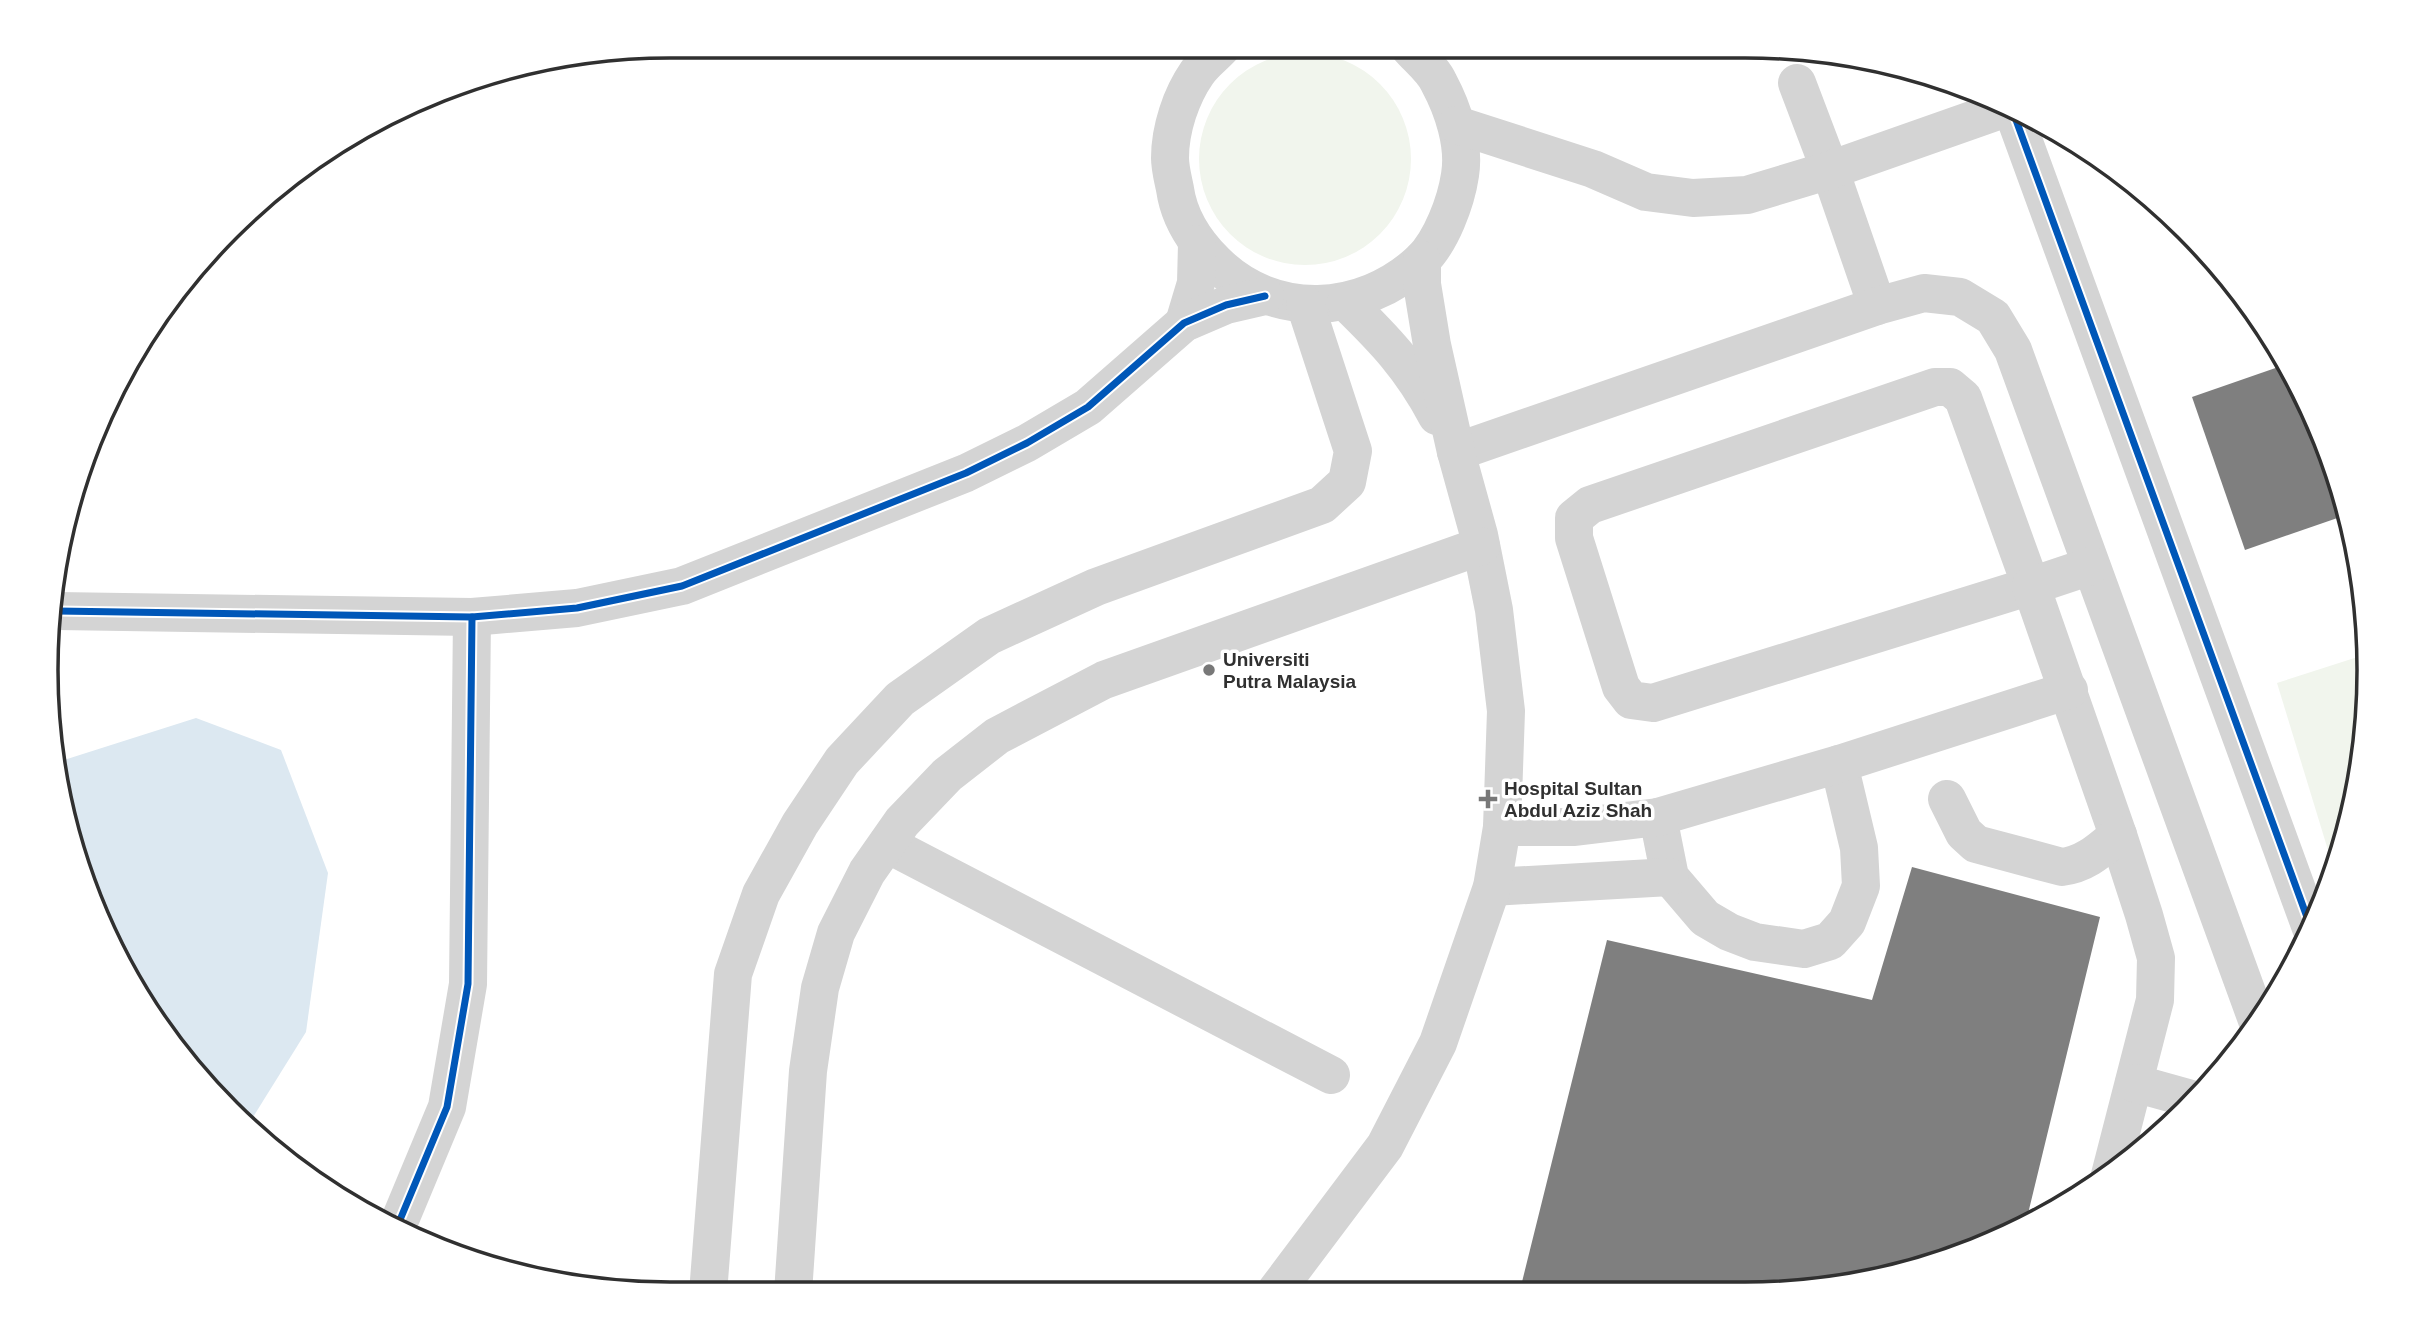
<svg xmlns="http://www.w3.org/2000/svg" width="2415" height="1340" viewBox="0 0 2415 1340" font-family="Helvetica,sans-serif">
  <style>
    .green { fill: #f1f5ed }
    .water { fill: #dce8f1 }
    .building { fill: #7f7f7f }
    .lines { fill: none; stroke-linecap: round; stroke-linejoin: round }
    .minor { stroke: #d4d4d4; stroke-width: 38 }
    .cycleway-casing { stroke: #fff; stroke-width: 11 }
    .cycleway { stroke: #0057b8; stroke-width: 7 }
    .poi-dot { fill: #787878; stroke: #fff; stroke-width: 2.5 }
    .labels { text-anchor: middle; stroke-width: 7; stroke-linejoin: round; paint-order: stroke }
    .poi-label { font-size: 19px; font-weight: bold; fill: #303030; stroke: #fff; text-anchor: start }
    .rim { fill: none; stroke: #303030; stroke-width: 3.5 }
  </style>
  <rect width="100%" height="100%" fill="#fff"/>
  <g class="green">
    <circle cx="1305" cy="159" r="106"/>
    <path d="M 2367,654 L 2364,752 L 2335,873 L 2277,683 Z"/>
  </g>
  <path class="water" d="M 196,718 L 281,750 L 328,873 L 306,1032 L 250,1122 L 200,1081 L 93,909 L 61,770 L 64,760 Z"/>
  <g class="building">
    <path d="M 2287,364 L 2305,394 L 2349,514 L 2245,550 L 2192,397 Z"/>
    <path d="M 1912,867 L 2100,917 L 2026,1222 L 1946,1261 L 1826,1289 L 1520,1290 L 1607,940 L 1872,1000 Z"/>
  </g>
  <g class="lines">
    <g class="minor">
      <path d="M 1223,46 C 1215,55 1204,63 1197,73 C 1181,96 1170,129 1170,158 C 1170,168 1173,179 1175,189 C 1179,218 1195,242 1215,262 C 1273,320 1362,316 1421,261 C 1441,242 1456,202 1460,175 C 1465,145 1453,109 1439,83 C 1433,69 1418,58 1408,46"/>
      <path d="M 1797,83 L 1830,170 L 1877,306"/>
      <path d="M 2012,109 L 2311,928"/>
      <path d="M 1457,125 L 1593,169 L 1646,192 L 1693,198 L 1747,195 L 1830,170 L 2009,107"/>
      <path d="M 1346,302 C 1385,340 1411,367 1437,416"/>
      <path d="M 1184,323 L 1196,283 L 1197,244"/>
      <path d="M 1935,387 L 1950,387 L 1963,398 L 2031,586 L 1653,703 L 1631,700 L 1621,687 L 1574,538 L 1574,518 L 1590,505 Z"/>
      <path d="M 1456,452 L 1877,306 L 1924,293 L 1960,297 L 1993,317 L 2013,350 L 2257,1020"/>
      <path d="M 2091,566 L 2031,586 L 2118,835 L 2144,915 L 2156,958 L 2155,1000 L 2110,1175"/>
      <path d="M 57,611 L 472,617 L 577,608 L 682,586 L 966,473 L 1027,443 L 1088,407 L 1184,323 L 1226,305 L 1265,296"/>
      <path d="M 1947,799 L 1964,833 L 1976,844 L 2062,867 C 2086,864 2100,850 2118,835"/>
      <path d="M 1658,817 L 1670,877 L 1705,918 L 1729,932 L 1755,942 L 1804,949 L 1830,941 L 1847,922 L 1861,886 L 1859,848 L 1839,764"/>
      <path d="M 1502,827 L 1575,827 L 1658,817 L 1839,764 L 2069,690"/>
      <path d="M 887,844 L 1331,1075"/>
      <path d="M 1492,887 L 1670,877"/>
      <path d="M 2134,1083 L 2195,1100"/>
      <path d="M 397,1227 L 447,1107 L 468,984 L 472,617"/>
      <path d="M 1276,1291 L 1385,1146 L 1438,1043 L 1492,887 L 1502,827 L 1506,711 L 1494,610 L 1479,535 L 1456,452 L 1432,345 L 1422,284 L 1422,260"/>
      <path d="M 708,1293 L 733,974 L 761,894 L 800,824 L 842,761 L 900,699 L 989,636 L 1096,587 L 1322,505 L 1347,482 L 1353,451 L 1305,304"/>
      <path d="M 793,1293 L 808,1071 L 820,988 L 836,933 L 867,872 L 902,822 L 947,775 L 997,736 L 1104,680 L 1481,546"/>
    </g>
    <defs>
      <g id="cycleway">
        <path d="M 2012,109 L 2311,928"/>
        <path d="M 57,611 L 472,617 L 577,608 L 682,586 L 966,473 L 1027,443 L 1088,407 L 1184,323 L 1226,305 L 1265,296"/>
        <path d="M 397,1227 L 447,1107 L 468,984 L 472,617"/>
      </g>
    </defs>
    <use href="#cycleway" class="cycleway-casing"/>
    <use href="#cycleway" class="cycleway"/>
  </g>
  <g class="poi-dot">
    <circle cx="1209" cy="670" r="7"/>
    <path d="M1484.5 788.5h7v7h7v7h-7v7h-7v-7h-7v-7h7z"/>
  </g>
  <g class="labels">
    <g class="poi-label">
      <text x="1223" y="666">Universiti<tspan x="1223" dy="22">Putra Malaysia</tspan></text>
      <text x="1504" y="795">Hospital Sultan<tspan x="1504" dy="22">Abdul Aziz Shah</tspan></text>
    </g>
  </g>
  <path d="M0 0H2415V1340H0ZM670 58H1745A612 612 0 0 1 2357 670V670A612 612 0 0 1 1745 1282H670A612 612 0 0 1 58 670V670A612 612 0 0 1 670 58Z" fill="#fff" fill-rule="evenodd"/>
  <path class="rim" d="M670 58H1745A612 612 0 0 1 2357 670V670A612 612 0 0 1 1745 1282H670A612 612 0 0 1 58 670V670A612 612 0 0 1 670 58Z"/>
</svg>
